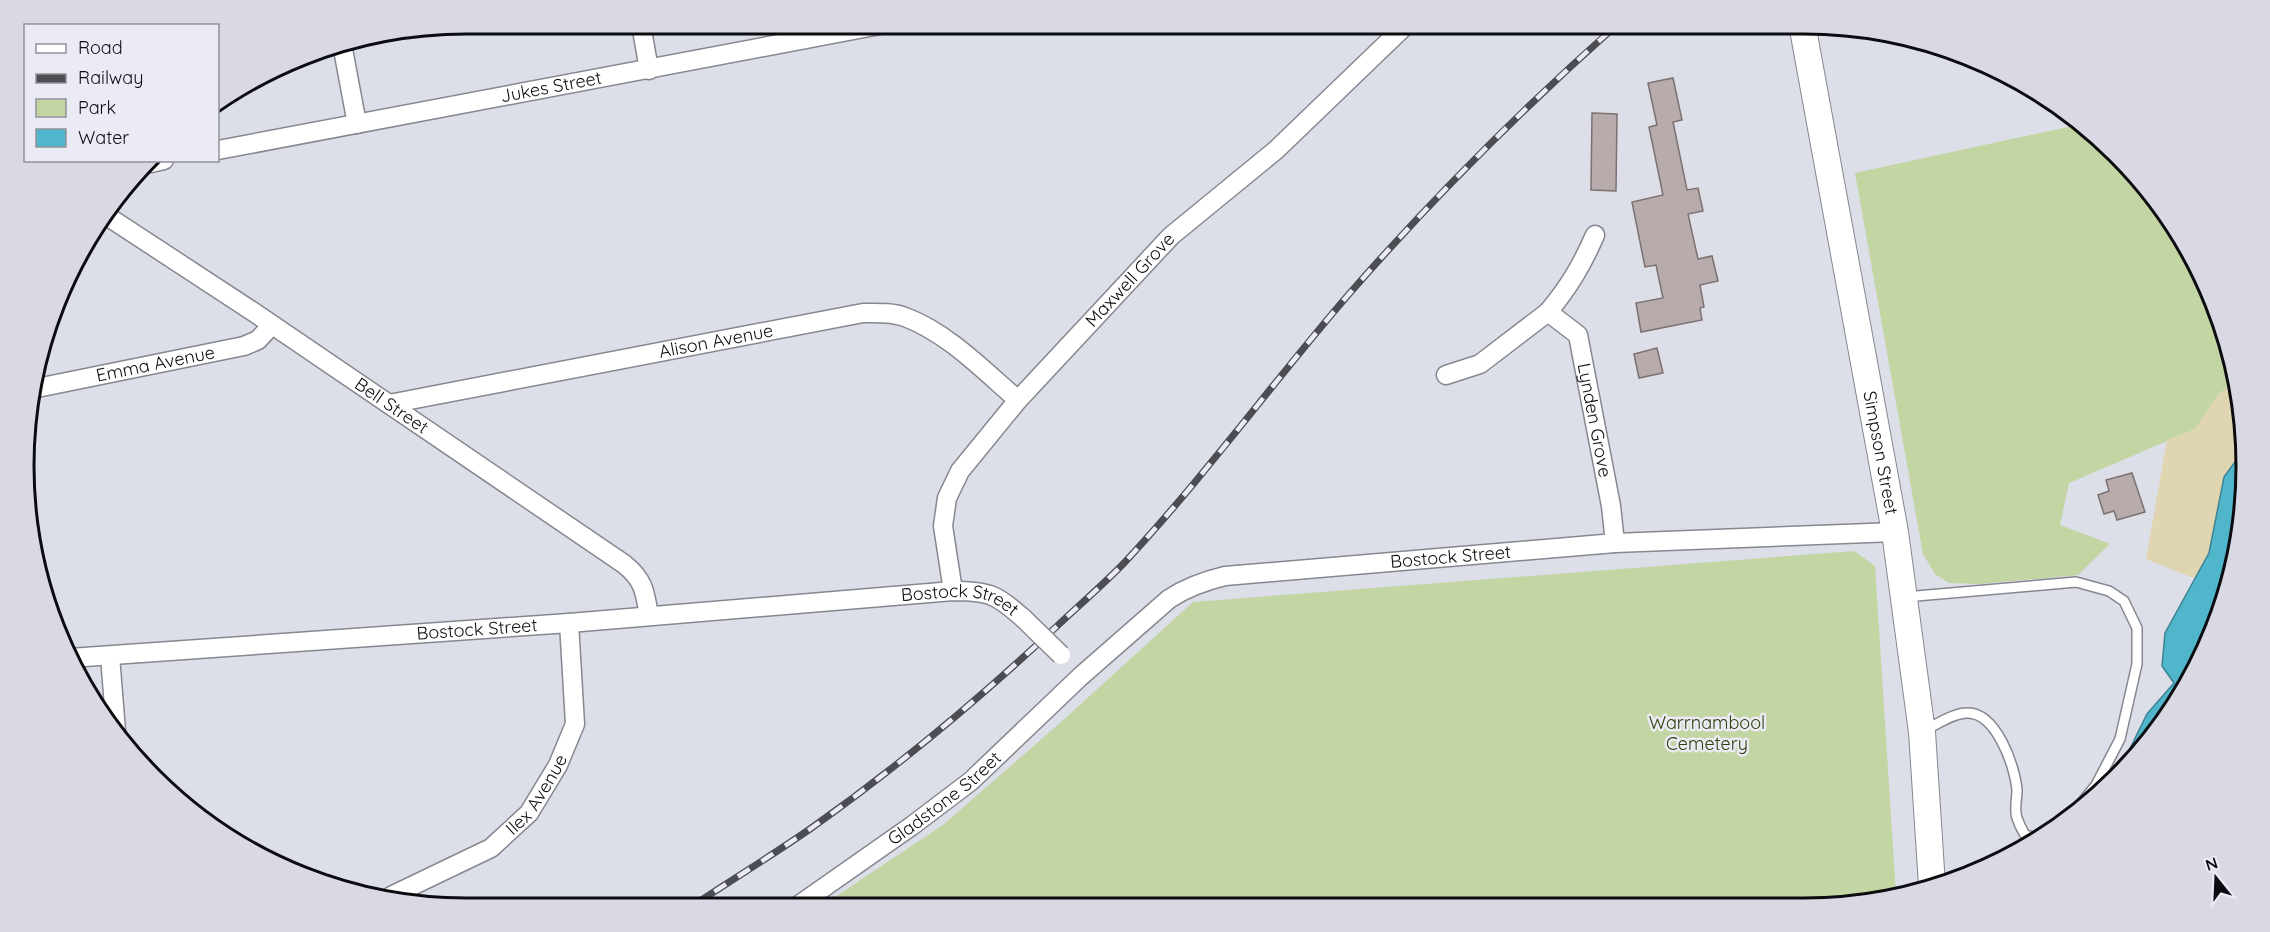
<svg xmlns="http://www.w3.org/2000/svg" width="2270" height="932" viewBox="0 0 2270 932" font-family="Quicksand,sans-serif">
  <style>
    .green { fill: #c3d5a2 }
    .sand { fill: #dfd5b0 }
    .water { fill: #50b6cb; stroke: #3c8393; stroke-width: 1.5 }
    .building { fill: #b7acab; stroke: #7c7170; stroke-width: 1.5 }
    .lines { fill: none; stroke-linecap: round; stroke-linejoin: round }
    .lane-casing { stroke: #868790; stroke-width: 12 }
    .street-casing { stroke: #868790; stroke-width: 21 }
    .secondary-casing { stroke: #868790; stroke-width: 28 }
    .lane { stroke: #fff; stroke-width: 9 }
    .street { stroke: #fff; stroke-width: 18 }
    .secondary { stroke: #fff; stroke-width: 26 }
    .rail-casing { stroke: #4c4d53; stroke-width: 7 }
    .rail { stroke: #eaebf5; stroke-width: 4.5; stroke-dasharray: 14; stroke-linecap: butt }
    .street-bridge-casing { stroke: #868790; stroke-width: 21; stroke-linecap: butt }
    .street-bridge { stroke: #fff; stroke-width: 18 }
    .labels { text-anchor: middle; stroke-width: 5; stroke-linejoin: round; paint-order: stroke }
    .street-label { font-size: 18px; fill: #0c0c10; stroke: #eaebf5 }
    .park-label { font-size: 18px; fill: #303e07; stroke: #eaebf5 }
    .rim { fill: none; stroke: #0c0c10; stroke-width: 3 }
  </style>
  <rect width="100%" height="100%" fill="#dcdee8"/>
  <g class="green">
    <path d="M 2082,124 L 2095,133 L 2154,197 L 2200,270 L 2231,351 L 2236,384 L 2219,393 L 2195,429 L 2069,483 L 2060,525 L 2110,544 L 2078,575 L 1979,584 L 1949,583 L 1935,574 L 1923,554 L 1855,173 Z"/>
    <path d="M 1854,551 L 1875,566 L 1896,895 L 1862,904 L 820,907 L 943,825 L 1060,723 L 1193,602 Z"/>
  </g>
  <path class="sand" d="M 2236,384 L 2245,437 L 2245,448 L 2224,477 L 2209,553 L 2196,579 L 2146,559 L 2167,440 L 2195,429 L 2219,393 Z"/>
  <path class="water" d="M 2245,448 L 2242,523 L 2223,608 L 2171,712 L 2118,773 L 2147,714 L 2174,683 L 2162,666 L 2165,633 L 2209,553 L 2224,477 Z"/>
  <g class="building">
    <path d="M 1673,78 L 1682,120 L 1673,122 L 1687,190 L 1698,188 L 1703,211 L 1688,214 L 1698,259 L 1712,256 L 1718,281 L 1700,285 L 1704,307 L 1700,308 L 1702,320 L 1641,332 L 1636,303 L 1663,298 L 1656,265 L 1645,267 L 1632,202 L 1663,195 L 1649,127 L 1657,125 L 1648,83 Z"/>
    <path d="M 1592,113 L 1617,114 L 1616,191 L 1591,190 Z"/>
    <path d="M 1657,348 L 1663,373 L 1639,378 L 1634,354 Z"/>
    <path d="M 2132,473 L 2145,512 L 2117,520 L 2114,511 L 2104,514 L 2098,495 L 2109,491 L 2106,480 Z"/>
  </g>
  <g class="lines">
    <defs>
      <g id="lane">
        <path d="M 1905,597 L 2076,582 L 2109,591 L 2124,601 L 2137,628 L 2137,664 L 2120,739 L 2096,785 L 2075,811"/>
        <path d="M 1923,731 C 1936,725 1953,713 1967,713 C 1996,712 2015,766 2017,790 C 2017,799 2014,810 2017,818 C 2019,824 2022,830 2025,835 L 2033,837"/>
      </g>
      <g id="street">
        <path d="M 641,24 L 649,70"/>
        <path d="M 342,44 L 357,124"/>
        <path id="s1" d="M 218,150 L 885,24"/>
        <path d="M 151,163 L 164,160"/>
        <path id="s2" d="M 107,216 L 255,313 L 624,564 C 644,580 645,592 649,616"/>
        <path d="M 1548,312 C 1569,287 1582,265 1595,235"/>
        <path id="s3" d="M 1446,375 L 1480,364 L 1548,312 L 1578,335 L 1611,506 L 1615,543"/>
        <path id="s4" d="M 32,389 L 244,346 L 258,340 L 271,326"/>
        <path id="s5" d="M 389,404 L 863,313 C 876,313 892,312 905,317 C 948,333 984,371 1018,400"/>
        <path id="s6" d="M 953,591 L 943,526 L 947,498 L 960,471 L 1018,400 L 1171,236 L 1276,150 L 1407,24"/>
        <path d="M 110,656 L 116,731"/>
        <path id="s7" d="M 70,658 L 569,623 L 953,591 C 989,591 996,594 1023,618"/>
        <path id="s8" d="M 391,896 L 491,848 L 529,813 L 558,765 L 575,724 L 569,623"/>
        <path id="s9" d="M 796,907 L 913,825 L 971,781 L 1081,676 L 1169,599 C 1187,587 1204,581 1225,576 L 1615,543 L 1895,532"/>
      </g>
      <g id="secondary">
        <path id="s10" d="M 1802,24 L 1895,532 L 1922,732 L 1932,885"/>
      </g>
    </defs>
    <use href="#lane" class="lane-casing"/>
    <use href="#street" class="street-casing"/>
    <use href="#secondary" class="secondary-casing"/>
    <use href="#lane" class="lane"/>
    <use href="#street" class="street"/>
    <use href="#secondary" class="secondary"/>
    <defs>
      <path id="rail" d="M 691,907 C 730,881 771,856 810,829 C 895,769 978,700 1055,628 C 1078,606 1103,585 1125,562 C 1205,476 1273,382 1349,294 C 1433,198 1523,108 1618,24"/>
    </defs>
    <use href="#rail" class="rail-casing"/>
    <use href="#rail" class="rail"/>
    <defs>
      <path id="street-bridge" d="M 1023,618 L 1061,655"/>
    </defs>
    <use href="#street-bridge" class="street-bridge-casing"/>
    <use href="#street-bridge" class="street-bridge"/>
  </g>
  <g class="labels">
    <g class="street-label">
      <text dy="6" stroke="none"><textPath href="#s1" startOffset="339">Jukes Street</textPath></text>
      <text dy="6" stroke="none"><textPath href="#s6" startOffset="380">Maxwell Grove</textPath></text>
      <text dy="6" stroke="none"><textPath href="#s5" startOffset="333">Alison Avenue</textPath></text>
      <text dy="6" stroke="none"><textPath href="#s4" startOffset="126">Emma Avenue</textPath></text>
      <text dy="6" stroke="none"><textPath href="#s2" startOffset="342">Bell Street</textPath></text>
      <text dy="6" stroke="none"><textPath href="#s3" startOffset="246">Lynden Grove</textPath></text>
      <text dy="6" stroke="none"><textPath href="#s10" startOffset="436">Simpson Street</textPath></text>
      <text dy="6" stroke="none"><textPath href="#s9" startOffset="772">Bostock Street</textPath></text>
      <text dy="6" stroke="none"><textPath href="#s7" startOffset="894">Bostock Street</textPath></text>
      <text dy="6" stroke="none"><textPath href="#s7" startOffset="408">Bostock Street</textPath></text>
      <text dy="6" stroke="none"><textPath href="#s8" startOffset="182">Ilex Avenue</textPath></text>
      <text dy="6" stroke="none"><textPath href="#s9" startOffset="184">Gladstone Street</textPath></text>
    </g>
    <g class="park-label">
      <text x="1707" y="729">Warrnambool<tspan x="1707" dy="21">Cemetery</tspan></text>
    </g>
  </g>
  <path d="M0 0H2270V932H0ZM466 34H1804A432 432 0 0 1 2236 466V466A432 432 0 0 1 1804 898H466A432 432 0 0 1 34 466V466A432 432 0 0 1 466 34Z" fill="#d8d9e3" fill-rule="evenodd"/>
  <path class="rim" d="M466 34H1804A432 432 0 0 1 2236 466V466A432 432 0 0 1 1804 898H466A432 432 0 0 1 34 466V466A432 432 0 0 1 466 34Z"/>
  <rect x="24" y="24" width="195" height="138" fill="#eaebf5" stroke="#919299" stroke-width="1.5"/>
  <rect x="36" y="44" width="30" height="9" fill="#ffffff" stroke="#919299" stroke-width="1.5"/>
  <text x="78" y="54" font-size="18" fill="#0c0c10">Road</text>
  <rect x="36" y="74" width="30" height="9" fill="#4c4d53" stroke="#919299" stroke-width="1.5"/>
  <text x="78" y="84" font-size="18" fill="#0c0c10">Railway</text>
  <rect x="36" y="99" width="30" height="18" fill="#c3d5a2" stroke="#919299" stroke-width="1.5"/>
  <text x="78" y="114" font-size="18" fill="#0c0c10">Park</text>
  <rect x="36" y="129" width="30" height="18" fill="#50b6cb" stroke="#919299" stroke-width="1.5"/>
  <text x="78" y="144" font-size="18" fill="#0c0c10">Water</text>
  <g transform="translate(2216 878) rotate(342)" stroke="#eaebf5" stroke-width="4.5" paint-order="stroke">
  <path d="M0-4.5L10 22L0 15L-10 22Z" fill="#0c0c10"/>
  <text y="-9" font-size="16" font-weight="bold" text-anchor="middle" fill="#0c0c10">N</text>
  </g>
</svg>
